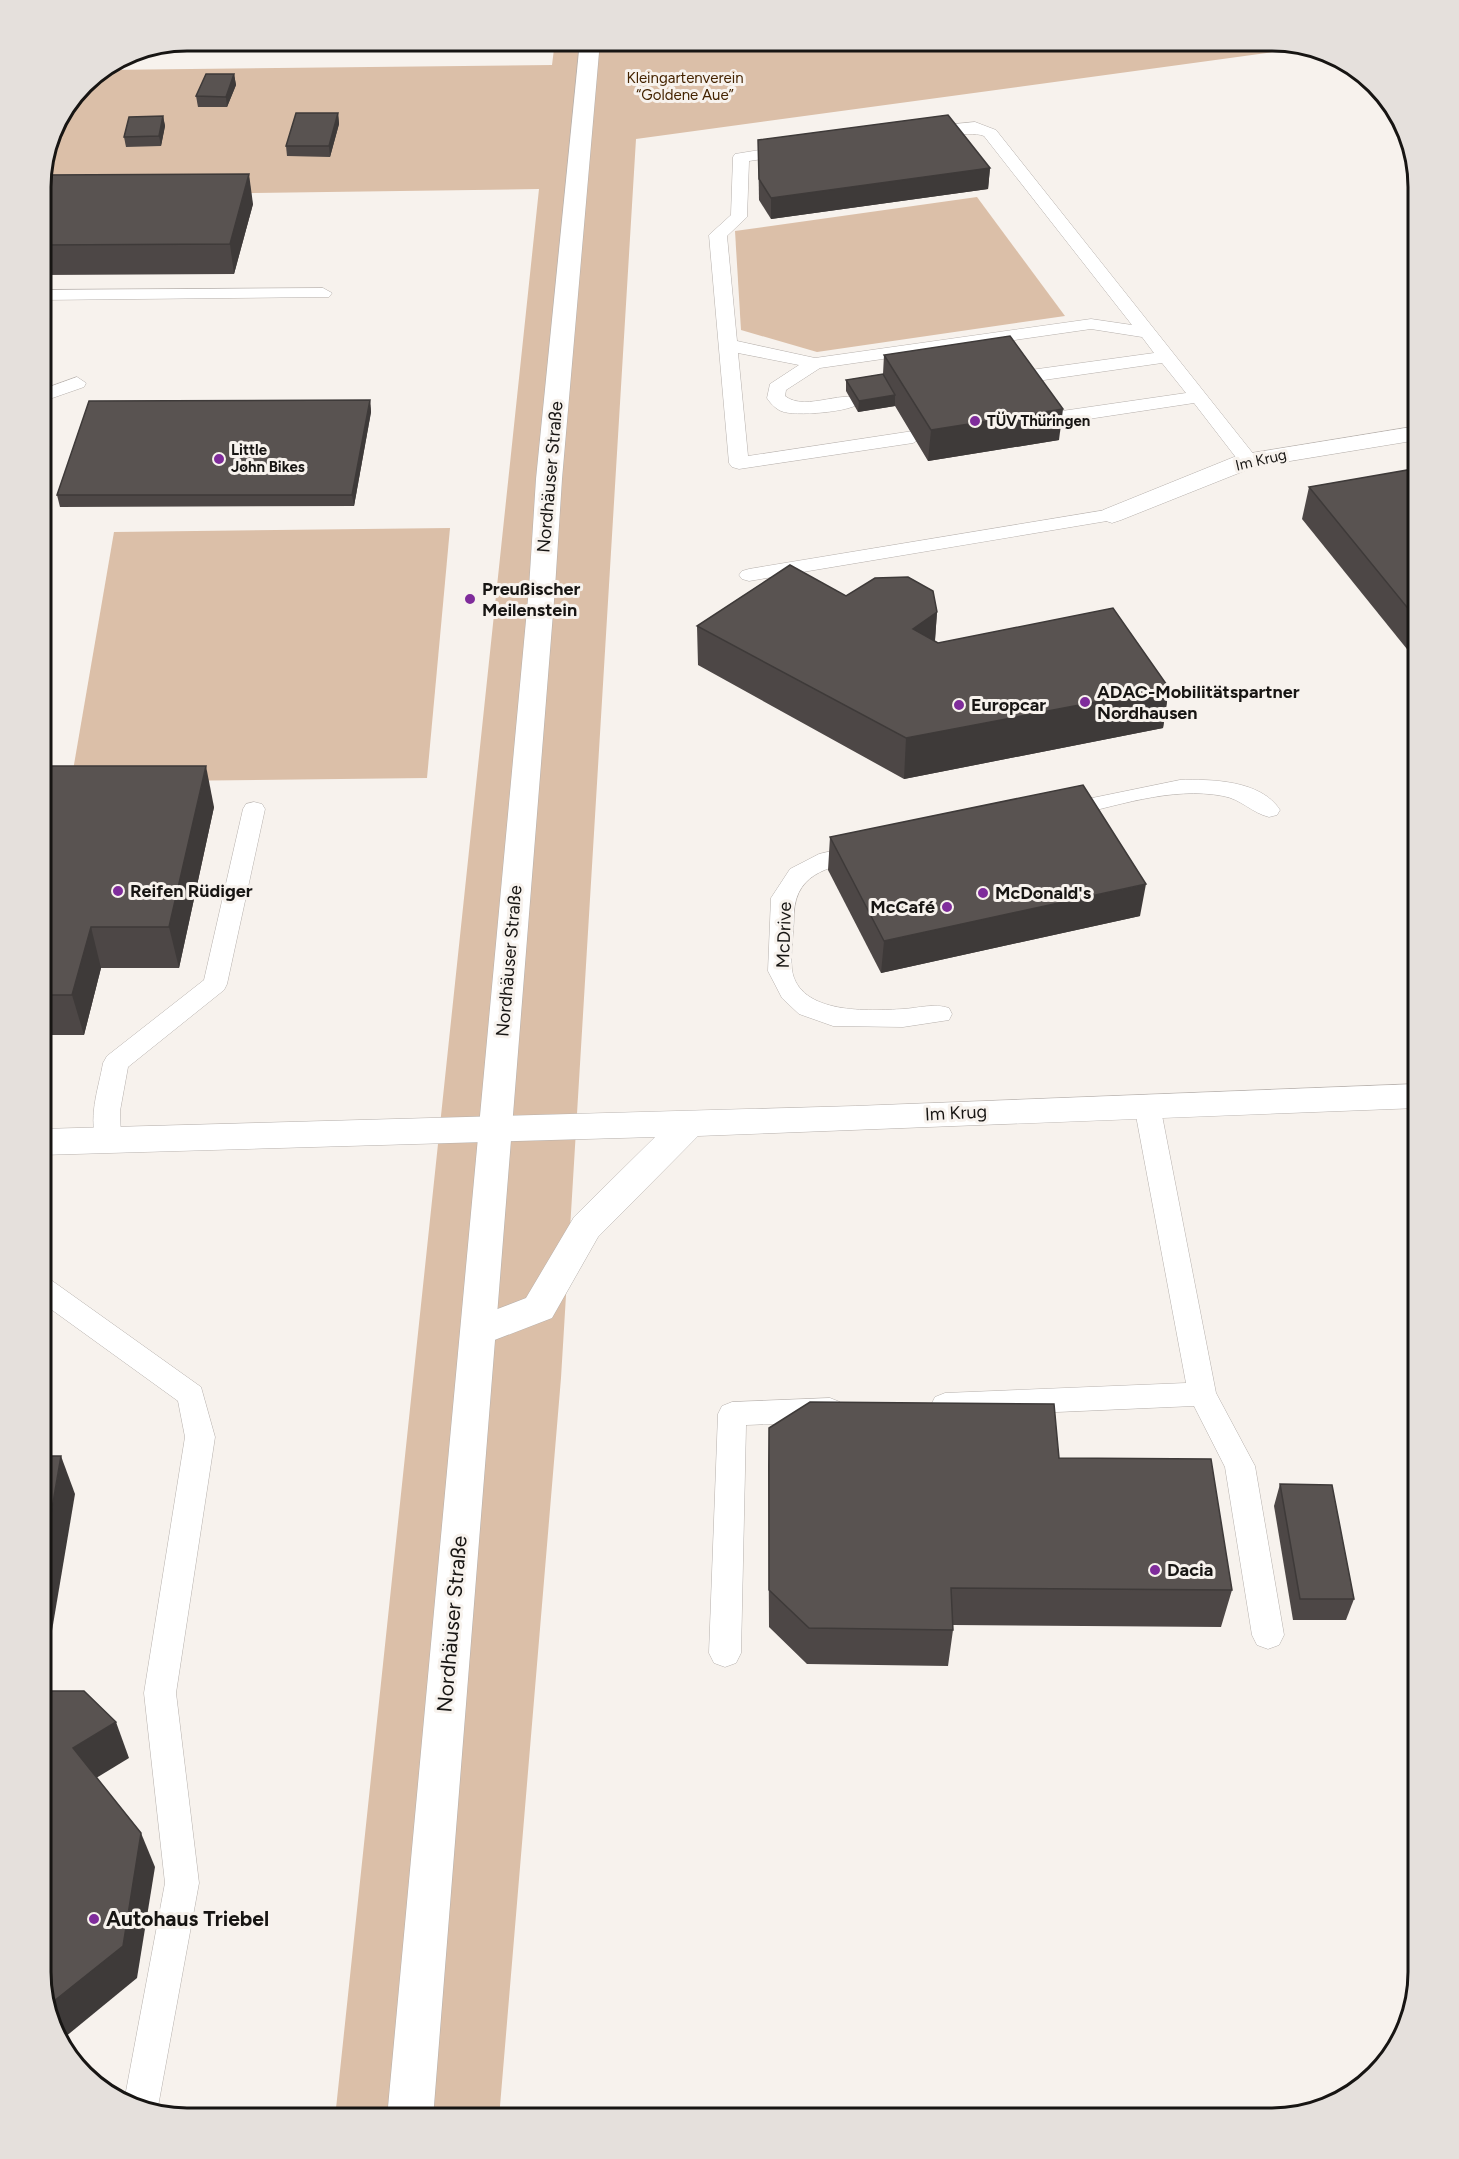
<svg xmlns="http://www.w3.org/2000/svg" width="1459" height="2159" viewBox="0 0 1459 2159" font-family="Figtree,sans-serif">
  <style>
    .green { fill: #dbbfa8 }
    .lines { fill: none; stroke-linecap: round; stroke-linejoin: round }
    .lane-casing { stroke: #b6b0ac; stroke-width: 1 }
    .street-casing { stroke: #b6b0ac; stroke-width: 1 }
    .secondary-casing { stroke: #b6b0ac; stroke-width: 1 }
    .lane { fill: #fff; fill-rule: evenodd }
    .street { fill: #fff; fill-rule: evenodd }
    .secondary { fill: #fff; fill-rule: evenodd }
    .wall { fill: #4d4746 }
    .shaded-wall { fill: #3e3a39 }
    .building { fill: #595351; stroke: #3e3a39; stroke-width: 1.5 }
    .poi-dot { fill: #7f2c9b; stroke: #f7f2ed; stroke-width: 2 }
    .labels { text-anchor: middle; stroke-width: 6; stroke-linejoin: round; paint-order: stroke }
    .far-park-label { font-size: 15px; fill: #442300; stroke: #f7f2ed }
    .far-poi-label { font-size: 15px; font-weight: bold; fill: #171513; stroke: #f7f2ed; text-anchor: start }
    .far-street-label { font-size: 15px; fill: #171513; stroke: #f7f2ed }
    .street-label { font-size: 18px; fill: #171513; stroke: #f7f2ed }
    .poi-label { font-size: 18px; font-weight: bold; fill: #171513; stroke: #f7f2ed; text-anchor: start }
    .near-street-label { font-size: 21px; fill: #171513; stroke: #f7f2ed }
    .near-poi-label { font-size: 21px; font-weight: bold; fill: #171513; stroke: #f7f2ed; text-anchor: start }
    .rim { fill: none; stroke: #171513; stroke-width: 3 }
  </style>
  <rect width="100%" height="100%" fill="#f7f2ed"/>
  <g class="green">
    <path d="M 555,41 L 1282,41 L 1303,48 L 636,139 L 561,1378 L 499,2118 L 335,2118 L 539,189 L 41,196 C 41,147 62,98 103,70 L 552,65 Z"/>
    <path d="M 977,197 L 1065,316 L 817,352 L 741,330 L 735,231 Z"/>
    <path d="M 450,528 L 427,778 L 71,782 L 114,532 Z"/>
  </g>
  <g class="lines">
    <defs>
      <g id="lane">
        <path d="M 975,122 L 996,130 L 1255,456 L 1258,460 L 1255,464 L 1241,464 L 1194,403 L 1062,423 L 1053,417 L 1062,411 L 1186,393 L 1162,363 L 1016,384 L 1007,378 L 1016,372 L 1154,353 L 1142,337 L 1091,329 L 820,368 L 786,390 L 785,396 C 806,413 850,386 861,402 C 854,412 793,417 781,411 C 776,409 770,403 767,398 L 770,384 L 799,365 L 738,353 L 748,456 L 913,431 L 923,437 L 913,443 L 739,469 L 732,467 L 729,463 L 709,235 L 731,215 L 733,157 L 735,154 L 791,145 L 799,150 L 791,155 L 749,161 L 747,217 L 727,236 L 737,341 L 815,358 L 1091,319 L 1132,325 L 984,136 C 967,129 927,143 917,132 L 925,127 Z"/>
        <path d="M 323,288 L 332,293 L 329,297 L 41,300 L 41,290 Z"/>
        <path d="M 77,377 L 86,383 L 84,387 L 41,402 L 41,390 Z"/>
        <path d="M 1112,509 L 1119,511 L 1122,515 L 1119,519 L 749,581 L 742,579 L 739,575 L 742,571 L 749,569 Z"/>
        <path d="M 1180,780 C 1211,779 1261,780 1280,810 L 1277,815 L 1269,817 C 1252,813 1241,799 1223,796 C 1171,786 1114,807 1063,818 L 1055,816 L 1052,811 L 1055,806 L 1063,804 Z"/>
        <path d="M 254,802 L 262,804 L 265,809 L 227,984 L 224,990 L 128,1067 L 120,1111 L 121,1138 L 117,1145 L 108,1148 L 99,1145 C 86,1122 99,1087 103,1063 L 107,1056 L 204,980 L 243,809 L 246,804 Z"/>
        <path d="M 862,844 L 870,847 L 874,852 L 870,857 C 835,867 796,869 794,914 C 794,932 790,952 792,970 C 799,1015 870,1011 903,1009 C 919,1008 934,1003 949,1008 L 952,1014 L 949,1020 L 903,1027 L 833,1026 L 799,1014 L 782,998 L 768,971 L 771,898 L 790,869 L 819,854 Z"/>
        <path d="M 1147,1095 L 1156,1098 L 1160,1105 L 1216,1393 L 1255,1466 L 1284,1635 L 1279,1645 L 1268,1649 L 1257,1645 L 1252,1635 L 1225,1467 L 1194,1406 L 945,1417 L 935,1413 L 931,1405 L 935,1397 L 945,1393 L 1186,1383 L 1134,1105 L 1138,1098 Z"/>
        <path d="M 41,1277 L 51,1280 L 201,1387 L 215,1437 L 176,1693 L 199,1883 L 157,2112 L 124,2102 L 165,1883 L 144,1693 L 185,1437 L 178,1401 L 41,1302 Z"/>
        <path d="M 830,1398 L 840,1402 L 844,1410 L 840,1418 L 830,1422 L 746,1425 L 741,1653 L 736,1663 L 725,1667 L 714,1663 L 709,1653 L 718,1414 L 722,1406 L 732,1402 Z"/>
      </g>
      <g id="street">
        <path d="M 1418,426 L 1418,440 L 1254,467 L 1121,520 L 1112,523 L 1103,520 L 1099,515 L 1103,510 L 1239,455 Z"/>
        <path d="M 1418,1084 L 1418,1108 L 698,1136 L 598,1237 L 552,1318 L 479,1346 L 466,1341 L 461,1331 L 466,1321 L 526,1298 L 574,1217 L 655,1137 L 41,1155 L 41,1129 L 855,1106 Z"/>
      </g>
      <path id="secondary" d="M 580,41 L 600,41 L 562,479 L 555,588 L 433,2118 L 387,2118 L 529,588 L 536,479 Z"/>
    </defs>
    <use href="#lane" class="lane-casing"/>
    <use href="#street" class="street-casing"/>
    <use href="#secondary" class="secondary-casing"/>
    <use href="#lane" class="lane"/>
    <use href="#street" class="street"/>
    <use href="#secondary" class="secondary"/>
  </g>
  <g class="wall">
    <path d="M 234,74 L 236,85 L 227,107 L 198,107 L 196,96 Z"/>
    <path d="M 338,113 L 339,124 L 330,157 L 287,156 L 286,146 Z"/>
    <path d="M 163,116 L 165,126 L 161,146 L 126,147 L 124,137 Z"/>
    <path d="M 758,140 L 990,168 L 988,189 L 771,219 L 759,200 Z"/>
    <path d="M 41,177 L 253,204 L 234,274 L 41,275 Z"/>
    <path d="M 884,355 L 1059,440 L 928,461 L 895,406 L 858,412 L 846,391 L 846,380 L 883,374 Z"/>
    <path d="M 370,400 L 371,412 L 354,506 L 60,507 L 57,495 Z"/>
    <path d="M 1419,468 L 1419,664 L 1302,519 L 1309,487 Z"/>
    <path d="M 846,596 L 937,612 L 935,641 L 938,643 L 1169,688 L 1163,728 L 904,779 L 698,665 L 697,626 Z"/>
    <path d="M 41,766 L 214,807 L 179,968 L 101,968 L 84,1035 L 41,1035 Z"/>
    <path d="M 830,837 L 1140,916 L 881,973 L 828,870 Z"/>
    <path d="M 769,1428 L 1059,1458 L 1232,1590 L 1221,1627 L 953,1625 L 953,1630 L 948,1666 L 807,1664 L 769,1627 L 768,1466 Z"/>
    <path d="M 1280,1484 L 1354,1599 L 1346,1620 L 1293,1620 L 1274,1506 Z"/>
  </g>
  <g class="shaded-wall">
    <path d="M 234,74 L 236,85 L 227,107 L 226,97 Z"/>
    <path d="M 338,113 L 339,124 L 330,157 L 329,146 Z"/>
    <path d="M 163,116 L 165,126 L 161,146 L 159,136 Z"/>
    <path d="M 990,168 L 988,189 L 771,219 L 771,198 Z"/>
    <path d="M 249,174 L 253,204 L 234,274 L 230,244 Z"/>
    <path d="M 895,395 L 895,406 L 858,412 L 859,401 Z"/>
    <path d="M 370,400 L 371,412 L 354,506 L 352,495 Z"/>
    <path d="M 1063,409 L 1059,440 L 928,461 L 931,430 Z"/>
    <path d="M 937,612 L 934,652 L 913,629 Z"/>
    <path d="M 1169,688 L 1163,728 L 904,779 L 906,738 Z"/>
    <path d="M 206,766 L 214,807 L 179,968 L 169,927 Z"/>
    <path d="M 1146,884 L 1140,916 L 881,973 L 884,941 Z"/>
    <path d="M 91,927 L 101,968 L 84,1035 L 72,995 Z"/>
    <path d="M 61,1456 L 75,1494 L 41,1696 L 41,1572 Z"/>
    <path d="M 116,1722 L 129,1758 L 88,1783 L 73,1748 Z"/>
    <path d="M 141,1833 L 155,1867 L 137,1978 L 59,2042 L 49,2005 Z"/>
  </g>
  <g class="building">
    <path d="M 206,74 L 234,74 L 226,97 L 196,96 Z"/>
    <path d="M 296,113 L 338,113 L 329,146 L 286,146 Z"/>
    <path d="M 948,115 L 990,168 L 771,198 L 759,179 L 758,140 Z"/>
    <path d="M 163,116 L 159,136 L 124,137 L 129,117 Z"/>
    <path d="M 249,174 L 230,244 L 41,245 L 41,175 Z"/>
    <path d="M 1010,336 L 1063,409 L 931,430 L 884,355 Z"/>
    <path d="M 883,374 L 895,395 L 859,401 L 846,380 Z"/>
    <path d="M 370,400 L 352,495 L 57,495 L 89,401 Z"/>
    <path d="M 1419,468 L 1419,622 L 1309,487 Z"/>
    <path d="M 790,565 L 846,596 L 875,578 L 908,577 L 933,591 L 937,612 L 913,629 L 938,643 L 1113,608 L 1169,688 L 906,738 L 697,626 Z"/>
    <path d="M 41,766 L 206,766 L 169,927 L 91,927 L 72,995 L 41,995 Z"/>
    <path d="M 1083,785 L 1146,884 L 884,941 L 830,837 Z"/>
    <path d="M 810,1402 L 1054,1404 L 1059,1458 L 1211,1459 L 1232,1590 L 951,1588 L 953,1630 L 809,1628 L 769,1590 L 769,1428 Z"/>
    <path d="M 41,1456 L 61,1456 L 41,1572 Z"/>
    <path d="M 1280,1484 L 1332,1485 L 1354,1599 L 1300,1599 Z"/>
    <path d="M 41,1691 L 84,1691 L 116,1722 L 73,1748 L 141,1833 L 123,1946 L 49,2005 L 40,1972 Z"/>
  </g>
  <g class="poi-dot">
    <circle cx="975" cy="421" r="6"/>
    <circle cx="219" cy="459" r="6"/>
    <circle cx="470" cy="599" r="6"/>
    <circle cx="1085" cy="702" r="6"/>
    <circle cx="959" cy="705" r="6"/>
    <circle cx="118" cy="891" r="6"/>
    <circle cx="983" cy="893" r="6"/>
    <circle cx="947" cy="907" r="6"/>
    <circle cx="1155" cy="1570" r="6"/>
    <circle cx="94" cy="1919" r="6"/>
  </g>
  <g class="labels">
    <g class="far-park-label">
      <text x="685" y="83">Kleingartenverein<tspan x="685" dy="17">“Goldene Aue”</tspan></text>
    </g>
    <g class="far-poi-label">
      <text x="987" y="426">TÜV Thüringen</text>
      <text x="231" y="455">Little<tspan x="231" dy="17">John Bikes</tspan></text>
    </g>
    <g class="far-street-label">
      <text transform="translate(1261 460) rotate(-13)" y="5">Im Krug</text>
    </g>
    <g class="street-label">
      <text transform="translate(550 477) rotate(-85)" y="6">Nordhäuser Straße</text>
      <text transform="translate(784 935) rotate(-88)" y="6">McDrive</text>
      <text transform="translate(509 961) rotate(-85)" y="6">Nordhäuser Straße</text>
      <text transform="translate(956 1113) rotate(-3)" y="6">Im Krug</text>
    </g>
    <g class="poi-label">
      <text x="482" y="595">Preußischer<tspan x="482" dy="21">Meilenstein</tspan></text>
      <text x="1097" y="698">ADAC-Mobilitätspartner<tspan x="1097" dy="21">Nordhausen</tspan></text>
      <text x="971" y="711">Europcar</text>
      <text x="130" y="897">Reifen Rüdiger</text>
      <text x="995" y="899">McDonald's</text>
      <text x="935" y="913" text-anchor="end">McCafé</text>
      <text x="1167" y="1576">Dacia</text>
    </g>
    <g class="near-street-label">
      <text transform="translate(452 1624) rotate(-85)" y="7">Nordhäuser Straße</text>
    </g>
    <g class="near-poi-label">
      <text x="106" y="1926">Autohaus Triebel</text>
    </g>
  </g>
  <path d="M0 0H1459V2159H0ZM187 51H1272A136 136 0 0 1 1408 187V1972A136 136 0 0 1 1272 2108H187A136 136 0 0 1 51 1972V187A136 136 0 0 1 187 51Z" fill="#e5e0dc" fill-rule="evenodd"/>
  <path class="rim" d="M187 51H1272A136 136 0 0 1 1408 187V1972A136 136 0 0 1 1272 2108H187A136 136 0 0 1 51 1972V187A136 136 0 0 1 187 51Z"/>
</svg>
